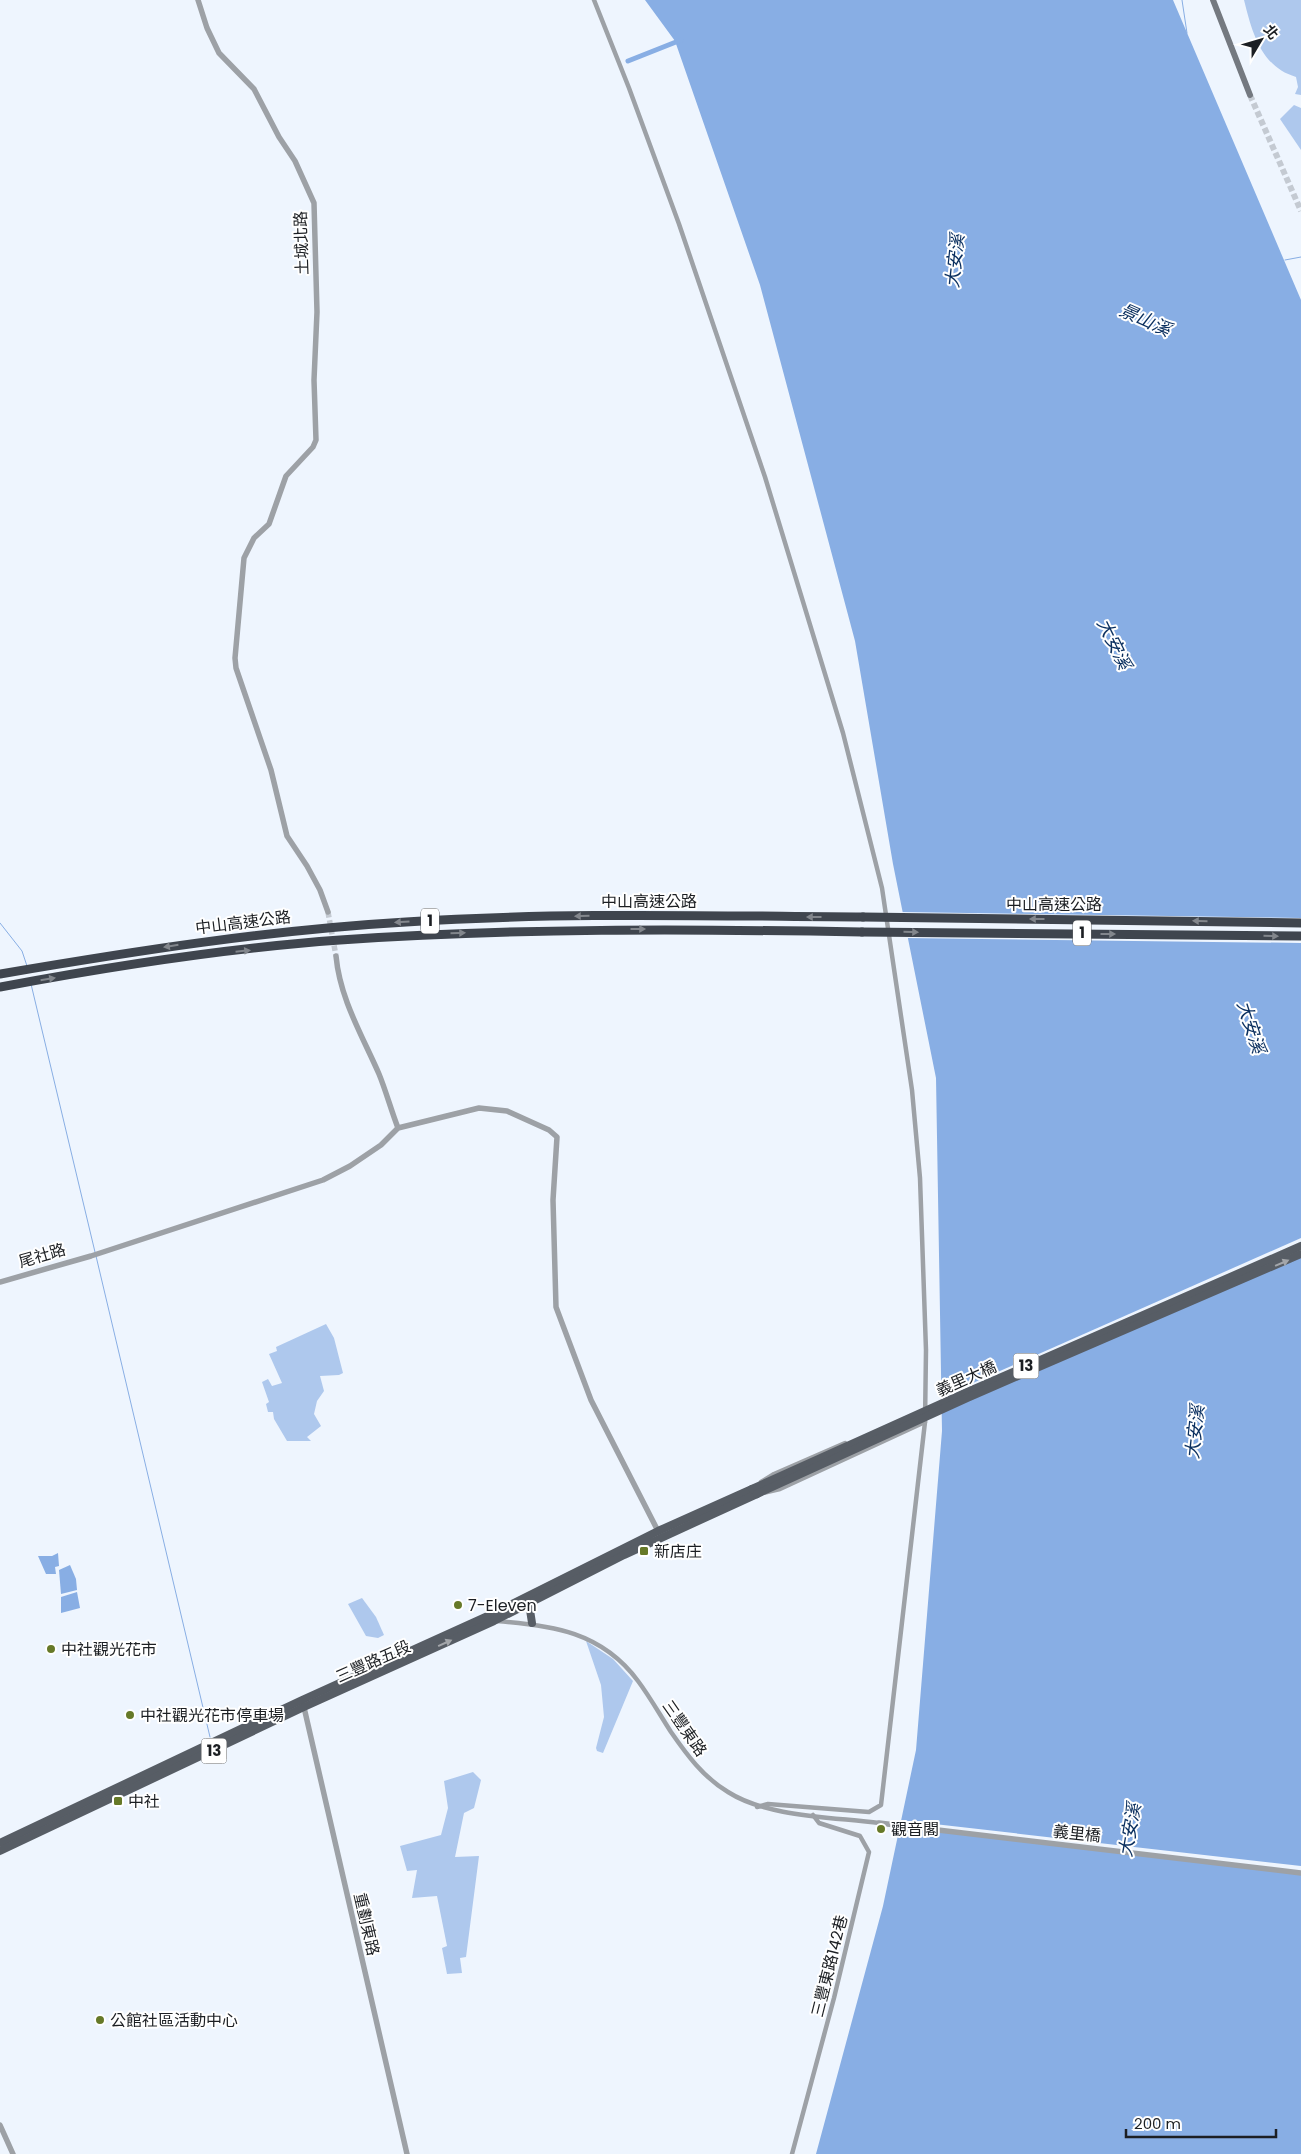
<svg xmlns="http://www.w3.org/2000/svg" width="1301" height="2154" viewBox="0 0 1301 2154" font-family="Poppins,'Noto Sans TC',sans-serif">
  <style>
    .green { fill: #aec8ed }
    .water { fill: #88aee4 }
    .pier { fill: #eef5fe }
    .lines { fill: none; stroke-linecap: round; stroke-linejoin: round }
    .stream { stroke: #88aee4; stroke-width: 1 }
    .canal { stroke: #88aee4; stroke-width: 5 }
    .tertiary-tunnel { stroke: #c4cad2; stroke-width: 5.5; stroke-dasharray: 5.5 3; stroke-linecap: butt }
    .secondary-tunnel { stroke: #c4cad2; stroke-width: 6; stroke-dasharray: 6 3; stroke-linecap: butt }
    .minor { stroke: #9da1a6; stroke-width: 4.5 }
    .tertiary { stroke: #9da1a6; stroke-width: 5.5 }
    .secondary { stroke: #747980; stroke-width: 6 }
    .primary { stroke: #575d65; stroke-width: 8 }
    .motorway { stroke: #3f454e; stroke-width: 9 }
    .primary-bridge { stroke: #575d65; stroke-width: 8 }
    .motorway-bridge { stroke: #3f454e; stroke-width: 9 }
    .oneway { fill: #82868c }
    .oneway2 { fill: #a3a6aa }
    .poi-dot { fill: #667928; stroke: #fff; stroke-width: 2 }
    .labels { text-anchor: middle; stroke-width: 4; stroke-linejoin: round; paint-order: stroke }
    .shield { fill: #fff; stroke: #606265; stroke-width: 1 }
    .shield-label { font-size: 15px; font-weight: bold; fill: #1c1f23 }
    .street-label { font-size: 16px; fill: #1c1f23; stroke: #fff }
    .poi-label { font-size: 16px; fill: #1c1f23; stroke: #fff; text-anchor: start }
    .water-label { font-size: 18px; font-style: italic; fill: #0a2f5f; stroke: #fff }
  </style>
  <rect width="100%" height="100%" fill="#eef5fe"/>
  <g class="green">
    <path d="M 1244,0 L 1301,0 L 1301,95 L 1295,94 L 1298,87 L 1296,77 C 1261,67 1252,32 1244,0 Z"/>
    <path d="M 1294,105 L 1301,108 L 1301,150 L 1280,119 Z"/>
    <path d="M 326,1324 L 334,1338 L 343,1373 L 339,1375 L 320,1376 L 324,1391 L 317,1401 L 314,1414 L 321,1426 L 307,1437 L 311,1441 L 287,1441 L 274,1419 L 273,1412 L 268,1412 L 266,1404 L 269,1402 L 262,1382 L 268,1379 L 272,1386 L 282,1383 L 269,1354 L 277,1351 L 276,1347 Z"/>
    <path d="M 362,1598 L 376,1617 L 384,1635 L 378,1638 L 366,1636 L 348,1604 Z"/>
    <path d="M 586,1641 L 613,1659 L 633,1681 L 603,1753 L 597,1751 L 596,1748 L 604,1717 L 601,1685 Z"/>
    <path d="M 473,1772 L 481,1780 L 474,1808 L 464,1813 L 455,1857 L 479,1856 L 466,1957 L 460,1958 L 462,1973 L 447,1974 L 442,1948 L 447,1946 L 437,1896 L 412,1898 L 417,1870 L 407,1871 L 400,1846 L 441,1835 L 448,1808 L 444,1781 Z"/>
  </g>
  <g class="water">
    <path d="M 645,0 L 1173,0 L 1301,300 L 1301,2154 L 816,2154 L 883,1906 L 916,1750 L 942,1431 L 936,1078 L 893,864 L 855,641 L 760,285 L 675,41 Z"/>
    <path d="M 58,1553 L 59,1566 L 55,1567 L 56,1574 L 46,1574 L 38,1556 L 52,1556 Z"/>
    <path d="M 70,1565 L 76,1579 L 77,1590 L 61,1594 L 59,1570 Z"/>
    <path d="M 77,1592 L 80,1608 L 61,1613 L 61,1597 Z"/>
  </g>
  <g class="pier">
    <path d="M 900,912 L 1301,918 L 1301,943 L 906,938 Z"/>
    <path d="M 1301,1238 L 1301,1255 L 939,1414 L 939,1398 Z"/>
    <path d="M 899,1820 L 1301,1866 L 1301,1873 L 898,1826 Z"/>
  </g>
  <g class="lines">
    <g class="stream">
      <path d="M 1182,0 L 1187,33"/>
      <path d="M 1285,260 L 1301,257"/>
      <path d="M 0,923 L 22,951 L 27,966"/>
      <path d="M 31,984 L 95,1252"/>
      <path d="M 96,1256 L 210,1737"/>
    </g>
    <path class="canal" d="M 628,61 L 681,40"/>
    <path class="tertiary-tunnel" d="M 328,912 L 336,956"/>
    <path class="secondary-tunnel" d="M 1250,95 L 1301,211"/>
    <g class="minor">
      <path d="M 594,0 L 629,88 L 679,224 L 765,477 L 843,733 L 882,888 L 912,1090 L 920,1178 L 926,1350 L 925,1422 L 881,1805 L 869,1812 L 768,1804 L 757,1807"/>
      <path d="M 761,1482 L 774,1474 L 845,1443"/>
      <path d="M 763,1493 L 780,1489 L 925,1422"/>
      <path d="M 496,1621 C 552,1625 602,1632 638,1681 C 650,1697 660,1715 671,1732 C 687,1755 703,1777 728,1792 C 767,1817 832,1817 879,1823"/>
      <path d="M 792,2154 L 834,1998 L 869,1852 L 860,1836 L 819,1823 L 813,1815"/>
    </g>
    <g class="tertiary">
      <path d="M 198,0 L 207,28 L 219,53 L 254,89 L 279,137 L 295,161 L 314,203 L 317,312 L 314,380 L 316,440 L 313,447 L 286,476 L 269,524 L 254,538 L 244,558 L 235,658 L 236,668 L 271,770 L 287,836 L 307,866 L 320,890 L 328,912"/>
      <path d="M 336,956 C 340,999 362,1035 379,1074 C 386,1091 391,1110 398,1128"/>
      <path d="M 0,1282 L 91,1256 L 323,1180 L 350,1166 L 381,1145 L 398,1128 L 479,1108 L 507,1111 L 549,1130 L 557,1137 L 553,1200 L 556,1307 L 591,1400 L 659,1533"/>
      <path d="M 303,1703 L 407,2154"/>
      <path d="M 879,1823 L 1301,1873"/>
      <path d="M 0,2125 L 13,2154"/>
    </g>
    <path class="secondary" d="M 1213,0 L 1250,95"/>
    <g class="primary">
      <path d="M 532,1623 L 530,1610 L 533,1602"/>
      <path d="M 0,1843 L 302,1700 L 490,1615 L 658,1531 L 752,1489"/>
      <path d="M 0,1851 L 304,1707 L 494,1621 L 624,1555 L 757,1494"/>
    </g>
    <g class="motorway">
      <path d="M 0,974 C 135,951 269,930 406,922 C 558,912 710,916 863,917"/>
      <path d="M 0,987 C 112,966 227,948 340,940 C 514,928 688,929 862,932"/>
    </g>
    <g class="primary-bridge">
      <path d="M 752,1489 L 965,1393 L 1301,1246"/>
      <path d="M 757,1494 L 967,1398 L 1301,1254"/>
    </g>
    <g class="motorway-bridge">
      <path d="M 863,917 L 1301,923"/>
      <path d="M 862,932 L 1301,936"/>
    </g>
  </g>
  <defs><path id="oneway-solid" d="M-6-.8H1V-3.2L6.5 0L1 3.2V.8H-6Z" transform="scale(1.25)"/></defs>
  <g class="oneway">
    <use href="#oneway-solid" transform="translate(582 916) rotate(179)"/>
    <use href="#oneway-solid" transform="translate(814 917) rotate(-180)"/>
    <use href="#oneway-solid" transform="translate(1037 919) rotate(-180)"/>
    <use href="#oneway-solid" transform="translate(1200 921) rotate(-179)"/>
    <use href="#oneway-solid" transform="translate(402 922) rotate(176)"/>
    <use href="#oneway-solid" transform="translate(638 929)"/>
    <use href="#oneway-solid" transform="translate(911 932) rotate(1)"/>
    <use href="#oneway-solid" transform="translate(458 933) rotate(-2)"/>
    <use href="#oneway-solid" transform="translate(1108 934)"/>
    <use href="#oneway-solid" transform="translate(1271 936) rotate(1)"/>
    <use href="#oneway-solid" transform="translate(171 946) rotate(171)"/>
    <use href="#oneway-solid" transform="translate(243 951) rotate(-6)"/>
    <use href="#oneway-solid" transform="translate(48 979) rotate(-9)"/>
  </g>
  <g class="oneway2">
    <use href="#oneway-solid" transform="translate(1282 1263) rotate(-23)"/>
    <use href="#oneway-solid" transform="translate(445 1643) rotate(-24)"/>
  </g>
  <g class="poi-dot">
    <rect x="639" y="1546" width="10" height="10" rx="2.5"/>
    <circle cx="458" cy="1605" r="5"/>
    <circle cx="51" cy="1649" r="5"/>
    <circle cx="130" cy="1715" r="5"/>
    <rect x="113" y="1796" width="10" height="10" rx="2.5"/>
    <circle cx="881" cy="1829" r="5"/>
    <circle cx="100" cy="2020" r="5"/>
  </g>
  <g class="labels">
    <g class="shield">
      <rect x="421" y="908.5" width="18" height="25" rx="4"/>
      <rect x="1073" y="920.5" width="18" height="25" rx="4"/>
      <rect x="1013.5" y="1353.5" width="25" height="25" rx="4"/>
      <rect x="201.5" y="1738.5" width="25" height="25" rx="4"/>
    </g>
    <g class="shield-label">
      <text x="430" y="926">1</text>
      <text x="1082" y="938">1</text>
      <text x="1026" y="1371">13</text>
      <text x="214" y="1756">13</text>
    </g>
    <g class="street-label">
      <text transform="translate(301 243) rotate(-92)" y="6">土城北路</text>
      <text x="649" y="907">中山高速公路</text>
      <text x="1054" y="910">中山高速公路</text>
      <text transform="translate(243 922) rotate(-7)" y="6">中山高速公路</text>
      <text transform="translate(42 1255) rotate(-16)" y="6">尾社路</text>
      <text transform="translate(966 1378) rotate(-24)" y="6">義里大橋</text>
      <text transform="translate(373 1661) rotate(-24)" y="6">三豐路五段</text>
      <text transform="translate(685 1728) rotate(55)" y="6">三豐東路</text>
      <text transform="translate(1077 1833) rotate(6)" y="6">義里橋</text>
      <text transform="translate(367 1924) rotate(77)" y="6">重劃東路</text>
      <text transform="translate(829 1966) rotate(-76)" y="6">三豐東路142巷</text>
    </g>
    <g class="poi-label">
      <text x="654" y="1557">新店庄</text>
      <text x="468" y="1611">7-Eleven</text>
      <text x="61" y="1655">中社觀光花市</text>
      <text x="140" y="1721">中社觀光花市停車場</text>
      <text x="128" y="1807">中社</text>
      <text x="891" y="1835">觀音閣</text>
      <text x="110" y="2026">公館社區活動中心</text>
    </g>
    <g class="water-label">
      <text transform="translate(955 261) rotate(-84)" y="6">大安溪</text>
      <text transform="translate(1145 320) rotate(24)" y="6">景山溪</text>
      <text transform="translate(1114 644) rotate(64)" y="6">大安溪</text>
      <text transform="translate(1251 1027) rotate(72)" y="6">大安溪</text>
      <text transform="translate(1195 1432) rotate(-84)" y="6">大安溪</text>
      <text transform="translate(1130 1830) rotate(-80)" y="6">大安溪</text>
    </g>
  </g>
  <g transform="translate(1261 40) rotate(52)" stroke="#ffffff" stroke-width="4" paint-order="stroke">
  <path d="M0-4L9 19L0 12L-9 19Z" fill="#1c1f23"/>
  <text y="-8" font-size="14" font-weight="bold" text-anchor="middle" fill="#1c1f23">北</text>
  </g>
  <path d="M1126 2129v8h150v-8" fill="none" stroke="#1c1f23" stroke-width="2.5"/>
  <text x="1134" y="2129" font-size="15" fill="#1c1f23" stroke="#ffffff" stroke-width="4" paint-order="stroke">200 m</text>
</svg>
